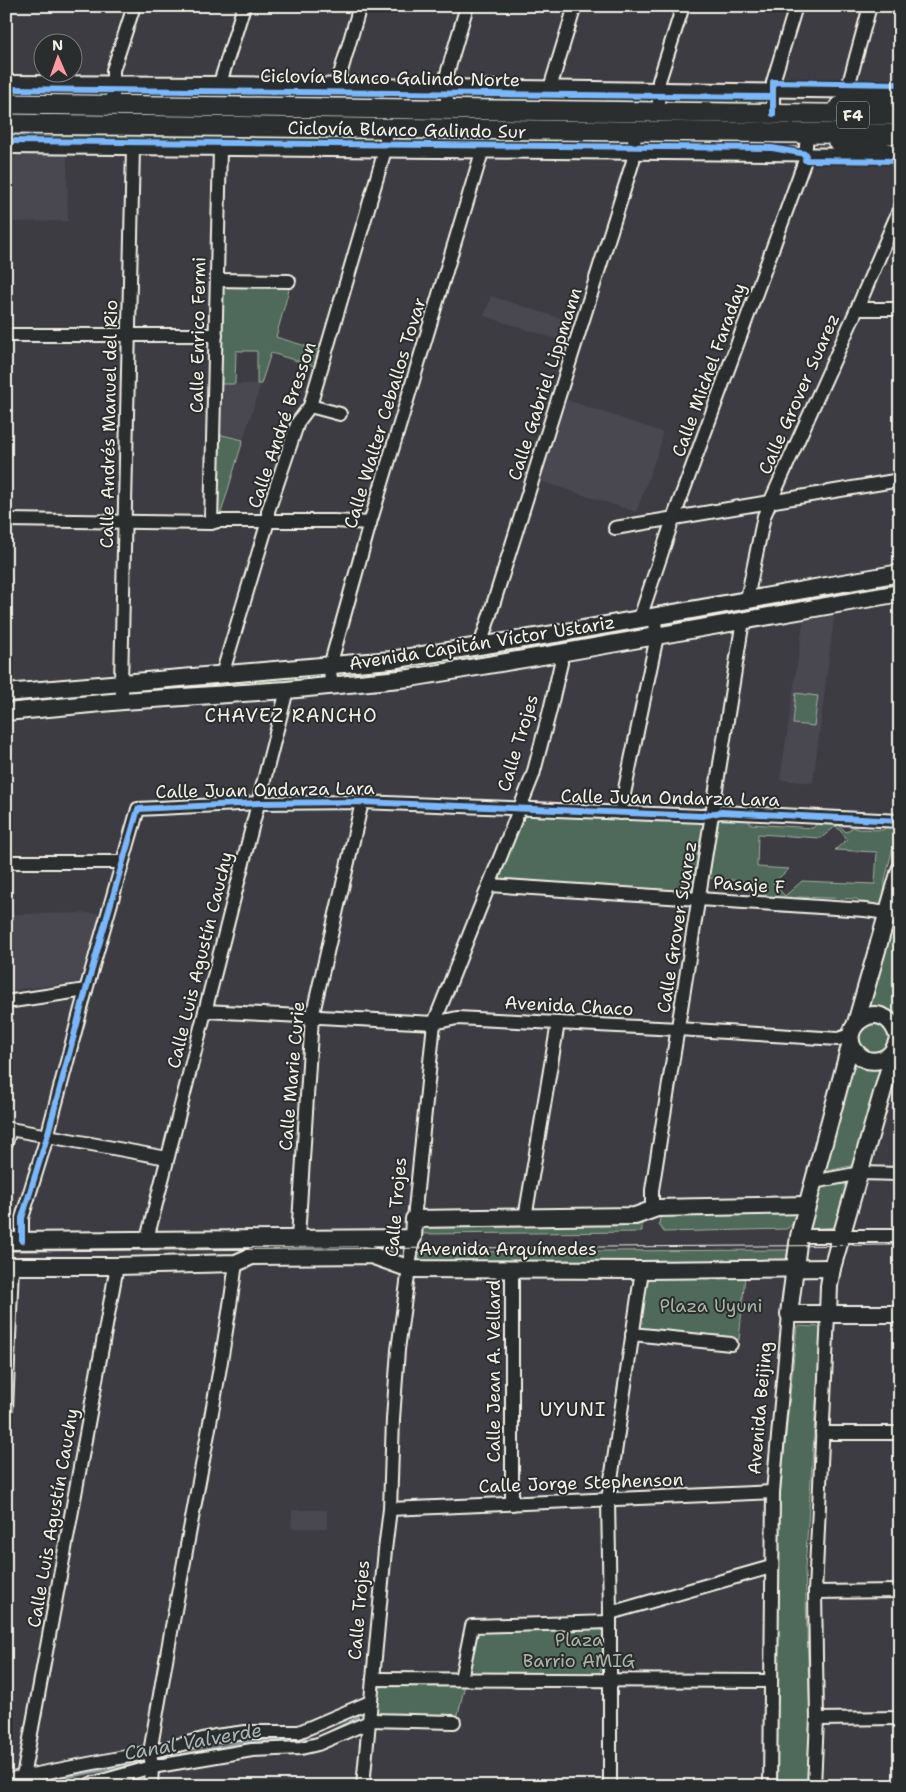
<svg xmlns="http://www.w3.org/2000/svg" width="906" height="1792" viewBox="0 0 906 1792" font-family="'Shantell Sans',sans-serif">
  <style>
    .built { fill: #494650 }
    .green { fill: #506b5a; stroke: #a2aea1; fill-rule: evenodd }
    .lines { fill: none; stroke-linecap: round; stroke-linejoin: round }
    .stream { stroke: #90a0a2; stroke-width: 2.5 }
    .minor-casing { stroke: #f4f1e8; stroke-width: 16 }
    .major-casing { stroke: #f4f1e8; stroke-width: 20 }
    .highway-casing { stroke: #f4f1e8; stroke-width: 22 }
    .minor { stroke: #2a2d2e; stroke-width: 12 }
    .major { stroke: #2a2d2e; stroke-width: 16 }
    .highway { stroke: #2a2d2e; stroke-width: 19 }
    .tram { stroke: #f4f1e8; stroke-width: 1 }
    .cycleway-casing { stroke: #2a2d2e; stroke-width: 9 }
    .cycleway { stroke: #7ab7fb; stroke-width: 6 }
    .labels { text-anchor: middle; stroke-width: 4; stroke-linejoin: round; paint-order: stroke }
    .shield { fill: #2a2d2e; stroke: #b7b6b0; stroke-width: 1 }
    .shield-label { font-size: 16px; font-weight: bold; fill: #f4f1e8 }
    .street-label { font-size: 18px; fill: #f4f1e8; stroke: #2a2d2e }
    .park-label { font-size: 18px; fill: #aab5a8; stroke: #2a2d2e }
    .neighbourhood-label { font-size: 19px; letter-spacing: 1px; fill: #f4f1e8; stroke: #2a2d2e }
    .water-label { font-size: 19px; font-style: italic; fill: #a9b4b3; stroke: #2a2d2e }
  </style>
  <rect width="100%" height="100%" fill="#3c3c42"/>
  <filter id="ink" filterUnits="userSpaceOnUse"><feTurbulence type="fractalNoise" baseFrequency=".02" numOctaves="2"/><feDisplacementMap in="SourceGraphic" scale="10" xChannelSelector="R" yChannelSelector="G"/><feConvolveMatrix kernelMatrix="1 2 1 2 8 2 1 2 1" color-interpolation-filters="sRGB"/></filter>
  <g filter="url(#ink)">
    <g class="built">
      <path d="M 20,153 L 67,153 L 68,221 L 12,222 L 11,161 Z"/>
      <path d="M 491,296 L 576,323 L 569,343 L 484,316 Z"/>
      <path d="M 223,384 L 261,384 L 243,440 L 221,434 Z"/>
      <path d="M 567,400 L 662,432 L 661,444 L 636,512 L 540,481 Z"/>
      <path d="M 900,485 L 900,549 L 890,486 Z"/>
      <path d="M 835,611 L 813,783 L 780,780 L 804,617 Z"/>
      <path d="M 100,913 L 79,982 L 6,991 L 6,914 Z"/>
      <path d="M 292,1510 L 327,1510 L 327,1528 L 291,1528 Z"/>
    </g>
    <g class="green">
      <path d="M 6,90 L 104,92 L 99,97 L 61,96 L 53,94 L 6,96 Z"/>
      <path d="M 122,92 L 374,94 L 369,99 L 127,97 Z"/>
      <path d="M 462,96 L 650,97 L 648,100 L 609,100 L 603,102 L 468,101 Z"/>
      <path d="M 667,98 L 766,98 L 760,104 L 673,103 L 669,102 Z"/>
      <path d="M 6,113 L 900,122 L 900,127 L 6,118 Z"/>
      <path d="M 16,134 L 26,137 L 51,137 L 54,135 L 373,138 L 379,143 L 12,139 Z"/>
      <path d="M 399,139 L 552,140 L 559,143 L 592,143 L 597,140 L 623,141 L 625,146 L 396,143 Z"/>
      <path d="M 649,141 L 764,143 L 769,147 L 647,145 Z"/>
      <path d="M 225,285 L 290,286 L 276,337 L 319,350 L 314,366 L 271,353 L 261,384 L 257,384 L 257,351 L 236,351 L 235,384 L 219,384 L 223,287 Z"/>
      <path d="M 218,434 L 243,440 L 221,513 L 217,510 Z"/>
      <path d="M 900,579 L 900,587 L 669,626 L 667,622 Z"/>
      <path d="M 643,624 L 646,628 L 645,632 L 409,671 L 344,678 L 343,674 L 344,671 Z"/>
      <path d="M 317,674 L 317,680 L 314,681 L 135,693 L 136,688 Z"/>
      <path d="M 796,693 L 818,696 L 814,726 L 793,724 Z"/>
      <path d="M 527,814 L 699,820 L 704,825 L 692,890 L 689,893 L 499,880 L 497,875 L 519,819 Z"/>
      <path d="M 719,817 L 749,817 L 750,824 L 813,828 L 819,821 L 844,822 L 840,826 L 846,832 L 853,827 L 858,829 L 883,830 L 889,824 L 895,824 L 900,835 L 900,840 L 897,847 L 892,851 L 885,880 L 885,889 L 880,907 L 862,905 L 857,899 L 798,897 L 791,903 L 750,901 L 752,882 L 709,878 ZM 836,826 L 847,839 L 835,850 L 877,852 L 875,884 L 802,881 L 785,896 L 773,883 L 789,869 L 757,867 L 758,834 L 821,838 Z"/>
      <path d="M 900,894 L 900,998 L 895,1015 L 883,1007 L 869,1005 Z"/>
      <path d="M 880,1022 L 891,1034 L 890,1045 L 876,1055 L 861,1049 L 857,1033 L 864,1024 Z"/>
      <path d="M 853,1061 L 866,1069 L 882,1068 L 855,1165 L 822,1172 Z"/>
      <path d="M 850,1183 L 837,1227 L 806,1229 L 817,1189 Z"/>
      <path d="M 788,1211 L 794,1218 C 793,1224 791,1227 786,1229 L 664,1232 L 659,1225 L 660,1217 L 665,1213 Z"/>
      <path d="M 642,1223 L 642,1232 L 421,1234 L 420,1224 Z"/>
      <path d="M 788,1250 L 785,1263 L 418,1263 L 419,1252 Z"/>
      <path d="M 745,1276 L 739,1340 L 641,1328 L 646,1285 L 648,1280 L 652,1277 Z"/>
      <path d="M 797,1326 L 821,1327 L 805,1569 L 810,1720 L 807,1786 L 776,1786 L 780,1494 Z"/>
      <path d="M 599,1626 L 603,1632 L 603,1666 L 602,1669 L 597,1674 L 476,1675 L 470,1673 C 468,1665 475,1637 480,1631 Z"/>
      <path d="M 465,1684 L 457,1719 L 381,1715 L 377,1711 L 379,1690 L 383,1685 Z"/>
    </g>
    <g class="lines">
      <g class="stream">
        <path d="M 327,1733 L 358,1717"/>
        <path d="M 155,1760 L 242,1742 L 315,1739"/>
        <path d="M 29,1786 L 57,1779 L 147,1762"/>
      </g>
      <defs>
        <g id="minor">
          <path d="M 6,82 L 220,83 L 881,92"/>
          <path d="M 220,83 L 244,6"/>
          <path d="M 337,85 L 360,6"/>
          <path d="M 550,88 L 575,6"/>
          <path d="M 850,92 L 849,83 L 870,6"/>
          <path d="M 113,106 L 113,70 L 134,6"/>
          <path d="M 447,110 L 447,74 L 467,6"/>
          <path d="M 659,113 L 659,81 L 683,6"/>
          <path d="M 773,114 L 773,82 L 796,6"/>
          <path d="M 6,147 L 874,155"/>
          <path d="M 217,280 L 289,281"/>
          <path d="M 857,309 L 900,309"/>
          <path d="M 6,335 L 216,335"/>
          <path d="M 310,406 L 340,414"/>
          <path d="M 6,520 L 211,523 L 218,521 L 334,521 L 370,523"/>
          <path d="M 211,523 L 220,149"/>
          <path d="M 615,528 L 900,480"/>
          <path d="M 747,599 L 764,516 L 857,309 L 900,208"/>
          <path d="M 640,618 L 673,519 L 805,160 L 807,133"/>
          <path d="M 480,646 L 633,161 L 635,131"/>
          <path d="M 222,675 L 268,521 L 268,511 L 298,422 L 310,406 L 385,150 L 387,128"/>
          <path d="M 331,685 L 330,666 L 370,523 L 482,152"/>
          <path d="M 123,701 L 121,683 L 133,148"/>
          <path d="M 620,813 L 657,636 L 654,616"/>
          <path d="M 6,862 L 121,862"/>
          <path d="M 489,885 L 865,910 L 887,913"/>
          <path d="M 6,1002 L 86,990"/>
          <path d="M 205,1011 L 434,1023 L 457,1018 L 678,1029 L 838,1039 L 851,1035"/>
          <path d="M 10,1129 L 167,1158"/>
          <path d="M 6,1143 L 10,1129"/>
          <path d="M 813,1182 L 861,1173 L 900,1174"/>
          <path d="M 652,1209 L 652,1190 L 743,620"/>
          <path d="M 525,1218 L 558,1023"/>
          <path d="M 414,1219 L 434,1023 L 533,775 L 550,710 L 561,663 L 560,653"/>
          <path d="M 799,1236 L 900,1236"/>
          <path d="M 298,1238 L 312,1017 L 362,802"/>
          <path d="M 147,1239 L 287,690"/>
          <path d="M 22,1241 L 22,1218 L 47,1137 L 86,990 L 138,809 L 259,803 L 362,802 L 702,816 L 721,812 L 900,821"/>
          <path d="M 512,1269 L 512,1504"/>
          <path d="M 632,1334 L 731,1344"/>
          <path d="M 6,1410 L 12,1266"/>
          <path d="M 822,1433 L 900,1433"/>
          <path d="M 390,1509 L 773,1492"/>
          <path d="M 815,1592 L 900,1591"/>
          <path d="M 610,1613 L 771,1567"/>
          <path d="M 373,1679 L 771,1681"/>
          <path d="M 461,1679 L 472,1626 L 610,1622"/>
          <path d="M 817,1719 L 900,1718"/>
          <path d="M 369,1720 L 454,1722"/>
          <path d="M 23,1777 L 117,1266"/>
          <path d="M 6,1780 L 150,1752 L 215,1736 L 246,1732 L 299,1732 L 370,1702"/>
          <path d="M 91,1786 L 91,1784 L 152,1767 L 252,1750 L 301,1748 L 318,1744 L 369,1722"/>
          <path d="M 151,1786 L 152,1767 L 150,1752 C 160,1696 169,1640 180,1584 C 199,1477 222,1370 236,1263"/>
          <path d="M 363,1786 L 385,1550 L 390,1509 L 393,1419 L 398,1350 L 413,1238"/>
          <path d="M 610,1786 L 610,1613 L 608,1500 L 642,1270"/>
          <path d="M 770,1786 L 773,1492 L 789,1314"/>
          <path d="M 814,1786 L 817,1719 L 815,1592 L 828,1314"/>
        </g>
        <g id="major">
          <path d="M 6,693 L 391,660 L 561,633 L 900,573"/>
          <path d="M 6,712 L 123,701 L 287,690 L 410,678 L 560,653 L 900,593"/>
          <path d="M 856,1023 L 900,870"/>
          <path d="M 898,1037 C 885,991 831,1028 858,1054 C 868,1065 887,1062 894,1049 C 897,1044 898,1037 900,1031"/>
          <path d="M 851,1042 L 799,1236 L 789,1314 L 900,1314"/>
          <path d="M 6,1241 L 413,1238 L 414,1219 L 635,1216 L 657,1208 L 807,1205"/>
          <path d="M 6,1266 L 117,1266 L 236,1263 L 252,1256 L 371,1255 L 410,1269 L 642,1270 L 832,1268"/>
          <path d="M 828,1314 L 829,1286 L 832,1268 L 896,1045"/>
        </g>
        <g id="highway">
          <path d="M 6,104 L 900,115"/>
          <path d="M 839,107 L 900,94"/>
          <path d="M 6,124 L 900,134"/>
          <path d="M 837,140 L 899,156"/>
        </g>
      </defs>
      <use href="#minor" class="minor-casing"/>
      <use href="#major" class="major-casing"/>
      <use href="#highway" class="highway-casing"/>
      <use href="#minor" class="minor"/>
      <use href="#major" class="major"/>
      <use href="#highway" class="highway"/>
      <path class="tram" d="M 6,1251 L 900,1245"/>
      <defs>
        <g id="cycleway">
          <path d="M 6,89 L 773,97"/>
          <path d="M 773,114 L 773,82 L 900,84"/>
          <path d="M 6,141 L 772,148 L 806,154 L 805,160 L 900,161"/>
          <path d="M 22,1241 L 22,1218 L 47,1137 L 86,990 L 138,809 L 259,803 L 362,802 L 702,816 L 721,812 L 900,821"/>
        </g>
      </defs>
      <use href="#cycleway" class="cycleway-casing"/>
      <use href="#cycleway" class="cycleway"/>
    </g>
  </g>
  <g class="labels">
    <rect class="shield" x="837" y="101.5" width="32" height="27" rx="4"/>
    <g class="shield-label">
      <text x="853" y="121">F4</text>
    </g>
    <g class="street-label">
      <text transform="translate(390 78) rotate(1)" y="6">Ciclovía Blanco Galindo Norte</text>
      <text transform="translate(407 130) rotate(1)" y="6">Ciclovía Blanco Galindo Sur</text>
      <text transform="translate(198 335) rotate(-89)" y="6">Calle Enrico Fermi</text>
      <text transform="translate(709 370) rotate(-70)" y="6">Calle Michel Faraday</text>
      <text transform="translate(545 384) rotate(-72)" y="6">Calle Gabriel Lippmann</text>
      <text transform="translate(799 394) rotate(-66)" y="6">Calle Grover Suarez</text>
      <text transform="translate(385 413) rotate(-73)" y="6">Calle Walter Ceballos Tovar</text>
      <text transform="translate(109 424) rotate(-89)" y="6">Calle Andrés Manuel del Rio</text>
      <text transform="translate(282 425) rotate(-71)" y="6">Calle André Bresson</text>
      <text transform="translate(482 643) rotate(-9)" y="6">Avenida Capitán Víctor Ustariz</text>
      <text transform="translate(518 743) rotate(-73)" y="6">Calle Trojes</text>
      <text transform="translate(265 790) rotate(-1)" y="6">Calle Juan Ondarza Lara</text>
      <text transform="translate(670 798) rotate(1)" y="6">Calle Juan Ondarza Lara</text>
      <text transform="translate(749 885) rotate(4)" y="6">Pasaje F</text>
      <text transform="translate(677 927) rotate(-81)" y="6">Calle Grover Suarez</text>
      <text transform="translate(200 960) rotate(-76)" y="6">Calle Luis Agustín Cauchy</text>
      <text transform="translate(569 1006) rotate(3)" y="6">Avenida Chaco</text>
      <text transform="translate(292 1076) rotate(-85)" y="6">Calle Marie Curie</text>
      <text transform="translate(396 1207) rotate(-85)" y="6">Calle Trojes</text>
      <text x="508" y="1255">Avenida Arquímedes</text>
      <text transform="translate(494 1371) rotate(-90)" y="6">Calle Jean A. Vellard</text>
      <text transform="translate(760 1408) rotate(-85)" y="6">Avenida Beijing</text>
      <text transform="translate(581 1483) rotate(-2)" y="6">Calle Jorge Stephenson</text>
      <text transform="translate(53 1518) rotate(-80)" y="6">Calle Luis Agustín Cauchy</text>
      <text transform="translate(359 1610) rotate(-85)" y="6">Calle Trojes</text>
    </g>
    <g class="park-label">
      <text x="711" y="1312">Plaza Uyuni</text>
      <text x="579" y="1646">Plaza<tspan x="579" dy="21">Barrio AMIG</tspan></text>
    </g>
    <g class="neighbourhood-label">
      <text x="291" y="722">CHAVEZ RANCHO</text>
      <text x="573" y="1416">UYUNI</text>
    </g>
    <g class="water-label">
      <text transform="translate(193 1741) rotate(-10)" y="7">Canal Valverde</text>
    </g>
  </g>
  <rect width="906" height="1792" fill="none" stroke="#2a2d2e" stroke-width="25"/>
  <rect x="12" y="12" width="881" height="1767" fill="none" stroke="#f4f1e8" stroke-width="2" filter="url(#ink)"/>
  <g transform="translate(58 58) rotate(358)"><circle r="24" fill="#2a2d2e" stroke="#7b7b78"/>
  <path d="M0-4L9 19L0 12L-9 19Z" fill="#ff9aa2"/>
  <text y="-8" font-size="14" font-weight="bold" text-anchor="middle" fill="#f4f1e8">N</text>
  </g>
</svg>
